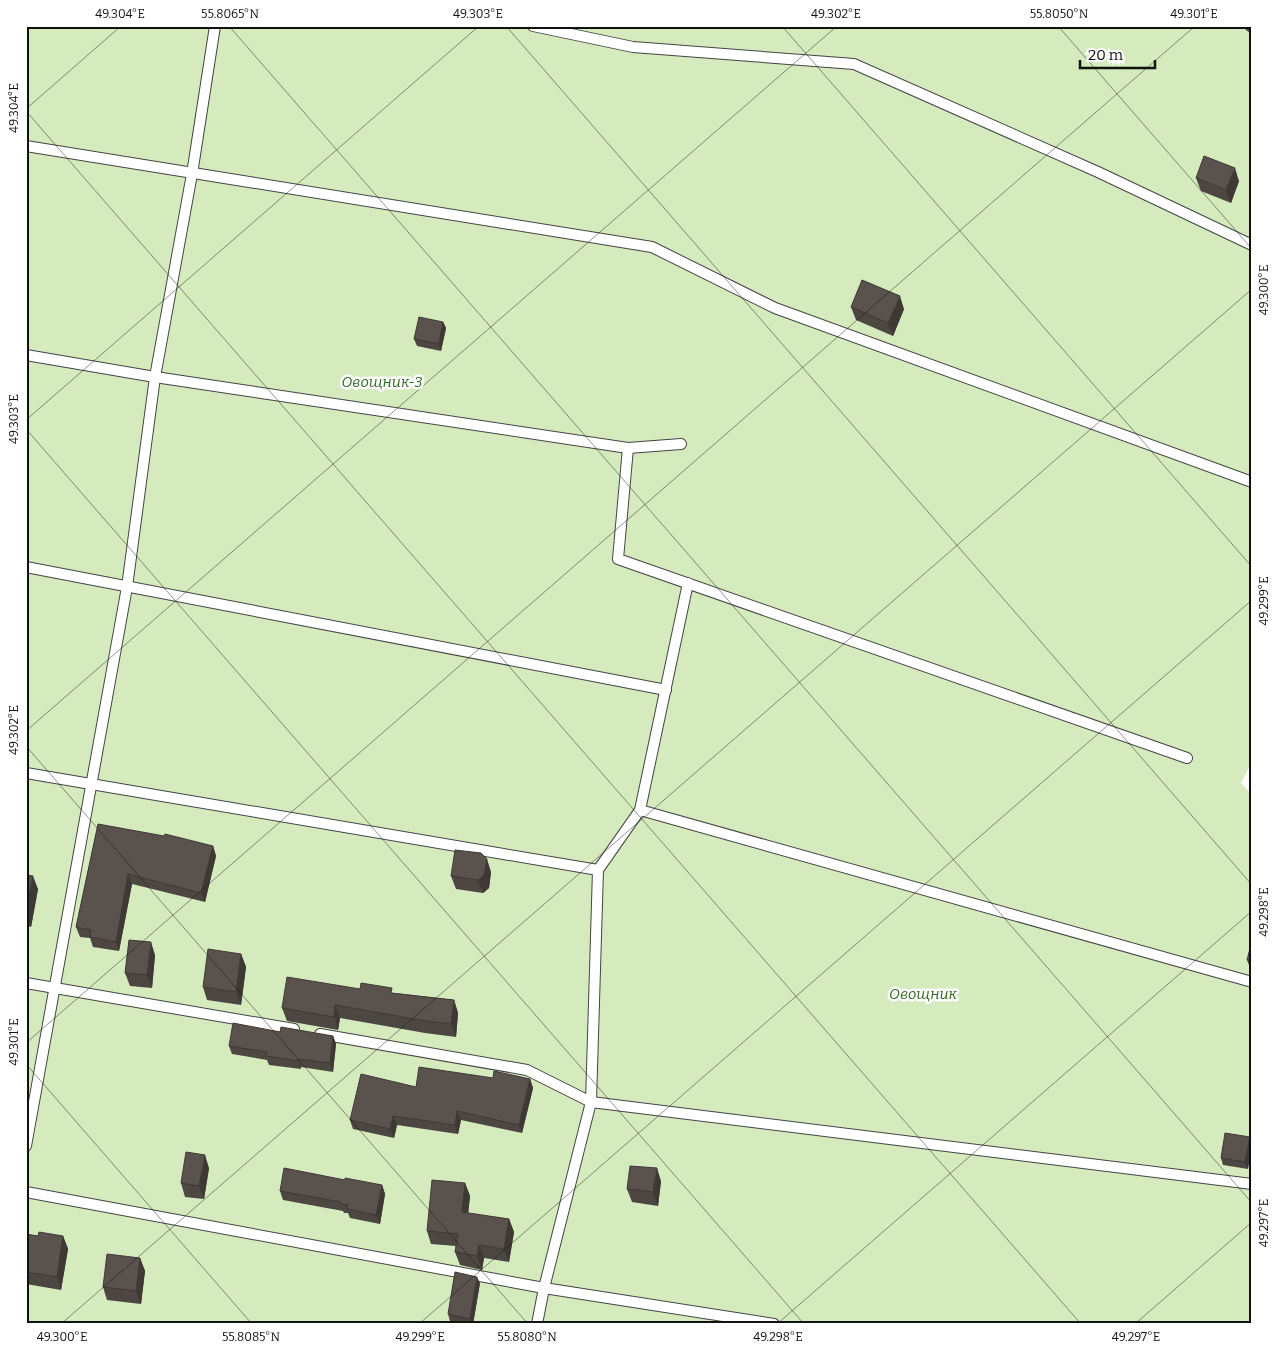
<svg xmlns="http://www.w3.org/2000/svg" width="1278" height="1350" viewBox="0 0 1278 1350" font-family="Bitter,serif">
  <style>
    .garden { fill: #d5ebbd }
    .lines { fill: none; stroke-linecap: round; stroke-linejoin: round }
    .service-casing { stroke: #444; stroke-width: 12 }
    .service { stroke: #fff; stroke-width: 10 }
    .wall { fill: #4d4742 }
    .shaded-wall { fill: #3f3936 }
    .building { fill: #5a524d; stroke: #3f3936 }
    .ticks { fill: none; stroke: #111; stroke-width: 1; stroke-opacity: 0.45 }
    .labels { text-anchor: middle; stroke-width: 5; stroke-linejoin: round; paint-order: stroke }
    .park-label { font-size: 15px; font-style: italic; fill: #2f6b1f; stroke: #fff }
    .neatline { fill: none; stroke: #111; stroke-width: 2 }
    .ticks-label { font-size: 12px; text-anchor: middle; fill: #111 }
  </style>
  <rect width="100%" height="100%" fill="#fffdf5"/>
  <path class="garden" d="M 26,26 L 1252,26 L 1252,761 L 1241,783 L 1252,795 L 1252,1324 L 26,1324 Z"/>
  <g class="lines">
    <defs>
      <g id="service">
        <path d="M 533,26 L 633,47 L 854,64 L 1098,172 L 1252,245"/>
        <path d="M 26,146 L 652,247 L 775,308 L 1252,482"/>
        <path d="M 26,355 L 155,377 L 628,448 L 681,444"/>
        <path d="M 628,448 L 618,559 L 1187,758"/>
        <path d="M 26,567 L 666,690"/>
        <path d="M 26,773 L 598,870"/>
        <path d="M 640,810 L 1252,982"/>
        <path d="M 26,983 L 294,1029"/>
        <path d="M 320,1034 L 527,1070 L 591,1102 L 598,870 L 640,810 L 688,583"/>
        <path d="M 26,1146 L 127,587 L 155,377 L 192,174 L 215,26"/>
        <path d="M 26,1192 L 544,1288 L 774,1324"/>
        <path d="M 537,1324 L 544,1288 L 591,1102 L 1252,1184"/>
      </g>
    </defs>
    <use href="#service" class="service-casing"/>
    <use href="#service" class="service"/>
  </g>
  <g class="wall">
    <path d="M 1241,26 L 1252,26 L 1252,31 L 1250,33 Z"/>
    <path d="M 1196,178 L 1239,181 L 1231,203 L 1201,191 Z"/>
    <path d="M 851,307 L 904,309 L 893,336 L 856,320 Z"/>
    <path d="M 443,322 L 446,328 L 441,351 L 417,346 L 414,339 Z"/>
    <path d="M 98,824 L 213,846 L 216,856 L 205,902 L 132,884 L 119,951 L 93,947 L 90,938 L 80,937 L 76,927 Z"/>
    <path d="M 491,872 L 489,888 L 483,893 L 456,889 L 451,876 Z"/>
    <path d="M 26,875 L 38,889 L 31,927 L 26,926 Z"/>
    <path d="M 1252,941 L 1252,973 L 1247,960 Z"/>
    <path d="M 241,954 L 246,967 L 241,1005 L 207,1000 L 203,987 Z"/>
    <path d="M 155,955 L 152,988 L 130,986 L 125,973 Z"/>
    <path d="M 360,989 L 454,1000 L 458,1013 L 456,1037 L 425,1033 L 340,1018 L 338,1030 L 287,1021 L 282,1008 Z"/>
    <path d="M 280,1032 L 333,1036 L 336,1044 L 333,1072 L 301,1067 L 301,1069 L 269,1065 L 267,1060 L 232,1054 L 229,1046 Z"/>
    <path d="M 493,1078 L 530,1079 L 533,1088 L 522,1133 L 461,1120 L 458,1134 L 397,1125 L 394,1138 L 353,1129 L 350,1120 L 416,1087 Z"/>
    <path d="M 1250,1137 L 1248,1169 L 1223,1165 L 1221,1158 Z"/>
    <path d="M 209,1168 L 204,1199 L 185,1197 L 181,1183 Z"/>
    <path d="M 345,1180 L 382,1185 L 385,1194 L 380,1224 L 350,1218 L 348,1213 L 344,1213 L 343,1211 L 283,1200 L 280,1191 Z"/>
    <path d="M 661,1181 L 658,1206 L 632,1202 L 627,1189 Z"/>
    <path d="M 465,1183 L 470,1196 L 468,1213 L 509,1219 L 514,1232 L 509,1262 L 484,1258 L 482,1270 L 460,1265 L 455,1252 L 456,1246 L 431,1244 L 427,1231 Z"/>
    <path d="M 26,1234 L 38,1236 L 63,1236 L 68,1249 L 61,1290 L 26,1284 Z"/>
    <path d="M 140,1258 L 145,1271 L 141,1304 L 107,1300 L 103,1287 Z"/>
    <path d="M 480,1283 L 473,1324 L 464,1324 L 450,1321 L 448,1314 Z"/>
  </g>
  <g class="shaded-wall">
    <path d="M 1248,26 L 1252,26 L 1252,31 L 1250,33 Z"/>
    <path d="M 1235,168 L 1239,181 L 1231,203 L 1226,190 Z"/>
    <path d="M 900,296 L 904,309 L 893,336 L 888,323 Z"/>
    <path d="M 443,322 L 446,328 L 441,351 L 439,344 Z"/>
    <path d="M 213,846 L 216,856 L 205,902 L 201,893 Z"/>
    <path d="M 487,859 L 491,872 L 489,888 L 483,893 L 478,880 Z"/>
    <path d="M 128,874 L 132,884 L 119,951 L 116,942 Z"/>
    <path d="M 33,876 L 38,889 L 31,927 L 26,913 Z"/>
    <path d="M 151,942 L 155,955 L 152,988 L 147,975 Z"/>
    <path d="M 241,954 L 246,967 L 241,1005 L 236,992 Z"/>
    <path d="M 454,1000 L 458,1013 L 456,1037 L 451,1024 Z"/>
    <path d="M 335,1005 L 340,1018 L 338,1030 L 334,1017 Z"/>
    <path d="M 333,1036 L 336,1044 L 333,1072 L 330,1063 Z"/>
    <path d="M 298,1059 L 301,1067 L 301,1069 L 298,1061 Z"/>
    <path d="M 530,1079 L 533,1088 L 522,1133 L 519,1125 Z"/>
    <path d="M 457,1111 L 461,1120 L 458,1134 L 455,1125 Z"/>
    <path d="M 393,1116 L 397,1125 L 394,1138 L 390,1129 Z"/>
    <path d="M 1250,1137 L 1252,1142 L 1252,1146 L 1248,1169 L 1245,1162 Z"/>
    <path d="M 205,1155 L 209,1168 L 204,1199 L 199,1186 Z"/>
    <path d="M 657,1168 L 661,1181 L 658,1206 L 653,1192 Z"/>
    <path d="M 465,1183 L 470,1196 L 467,1225 L 462,1212 Z"/>
    <path d="M 382,1185 L 385,1194 L 380,1224 L 376,1215 Z"/>
    <path d="M 509,1219 L 514,1232 L 509,1262 L 504,1249 Z"/>
    <path d="M 63,1236 L 68,1249 L 61,1290 L 57,1277 Z"/>
    <path d="M 479,1245 L 484,1258 L 482,1270 L 477,1256 Z"/>
    <path d="M 140,1258 L 145,1271 L 141,1304 L 136,1291 Z"/>
    <path d="M 477,1277 L 480,1283 L 473,1324 L 472,1324 L 470,1319 Z"/>
  </g>
  <g class="building">
    <path d="M 1204,156 L 1235,168 L 1226,190 L 1196,178 Z"/>
    <path d="M 862,280 L 900,296 L 888,323 L 851,307 Z"/>
    <path d="M 419,317 L 443,322 L 439,344 L 414,339 Z"/>
    <path d="M 98,824 L 164,836 L 165,834 L 213,846 L 201,893 L 128,874 L 116,942 L 90,937 L 91,930 L 76,927 Z"/>
    <path d="M 455,850 L 481,853 L 487,859 L 484,875 L 478,880 L 451,876 Z"/>
    <path d="M 26,875 L 33,876 L 26,913 Z"/>
    <path d="M 129,940 L 151,942 L 147,975 L 125,973 Z"/>
    <path d="M 1252,941 L 1252,961 L 1247,960 Z"/>
    <path d="M 208,949 L 241,954 L 236,992 L 203,987 Z"/>
    <path d="M 287,977 L 360,989 L 361,983 L 392,988 L 391,993 L 454,1000 L 451,1024 L 420,1020 L 335,1005 L 334,1017 L 282,1008 Z"/>
    <path d="M 233,1023 L 280,1032 L 281,1027 L 333,1036 L 330,1063 L 298,1059 L 298,1061 L 266,1056 L 267,1052 L 229,1046 Z"/>
    <path d="M 419,1067 L 493,1078 L 494,1071 L 530,1079 L 519,1125 L 457,1111 L 455,1125 L 393,1116 L 390,1129 L 350,1120 L 361,1074 L 416,1087 Z"/>
    <path d="M 1225,1133 L 1250,1137 L 1245,1162 L 1221,1158 Z"/>
    <path d="M 186,1152 L 205,1155 L 199,1186 L 181,1183 Z"/>
    <path d="M 630,1166 L 657,1168 L 653,1192 L 627,1189 Z"/>
    <path d="M 284,1168 L 345,1180 L 345,1178 L 382,1185 L 376,1215 L 347,1209 L 348,1205 L 341,1204 L 341,1202 L 280,1191 Z"/>
    <path d="M 432,1180 L 465,1183 L 462,1212 L 509,1219 L 504,1249 L 479,1245 L 477,1256 L 455,1252 L 458,1234 L 427,1231 Z"/>
    <path d="M 39,1232 L 63,1236 L 57,1277 L 26,1272 L 26,1234 L 38,1236 Z"/>
    <path d="M 107,1254 L 140,1258 L 136,1291 L 103,1287 Z"/>
    <path d="M 455,1272 L 477,1277 L 470,1319 L 448,1314 Z"/>
  </g>
  <path class="ticks" d="M 229,26 L 1252,1203M 506,26 L 1252,885M 782,26 L 1252,567M 1058,26 L 1252,249M 26,109 L 121,26M 26,111 L 1081,1324M 26,420 L 479,26M 26,429 L 804,1324M 26,731 L 837,26M 26,746 L 528,1324M 26,1043 L 1195,26M 26,1064 L 252,1324M 61,1324 L 1252,289M 419,1324 L 1252,600M 777,1324 L 1252,911M 1135,1324 L 1252,1222"/>
  <g class="labels">
    <g class="park-label">
      <text x="382" y="387">Овощник-3</text>
      <text x="923" y="999">Овощник</text>
    </g>
  </g>
  <rect width="1278" height="1350" fill="none" stroke="#ffffff" stroke-width="55"/>
  <path d="M1080 60v8h75v-8" fill="none" stroke="#111111" stroke-width="2.5"/>
  <text x="1088" y="60" font-size="15" fill="#111111" stroke="#ffffff" stroke-width="4" paint-order="stroke">20 m</text>
  <rect x="28" y="28" width="1222" height="1294" class="neatline"/>
  <g class="ticks-label">
    <text x="120" y="18">49.304°E</text>
    <text x="230" y="18">55.8065°N</text>
    <text x="478" y="18">49.303°E</text>
    <text x="836" y="18">49.302°E</text>
    <text x="1059" y="18">55.8050°N</text>
    <text x="1194" y="18">49.301°E</text>
    <text transform="translate(14 108) rotate(-90)" y="4">49.304°E</text>
    <text transform="translate(1264 290) rotate(-90)" y="4">49.300°E</text>
    <text transform="translate(14 419) rotate(-90)" y="4">49.303°E</text>
    <text transform="translate(1264 601) rotate(-90)" y="4">49.299°E</text>
    <text transform="translate(14 730) rotate(-90)" y="4">49.302°E</text>
    <text transform="translate(1264 912) rotate(-90)" y="4">49.298°E</text>
    <text transform="translate(14 1042) rotate(-90)" y="4">49.301°E</text>
    <text transform="translate(1264 1223) rotate(-90)" y="4">49.297°E</text>
    <text x="62" y="1341">49.300°E</text>
    <text x="251" y="1341">55.8085°N</text>
    <text x="420" y="1341">49.299°E</text>
    <text x="527" y="1341">55.8080°N</text>
    <text x="778" y="1341">49.298°E</text>
    <text x="1136" y="1341">49.297°E</text>
  </g>
</svg>
